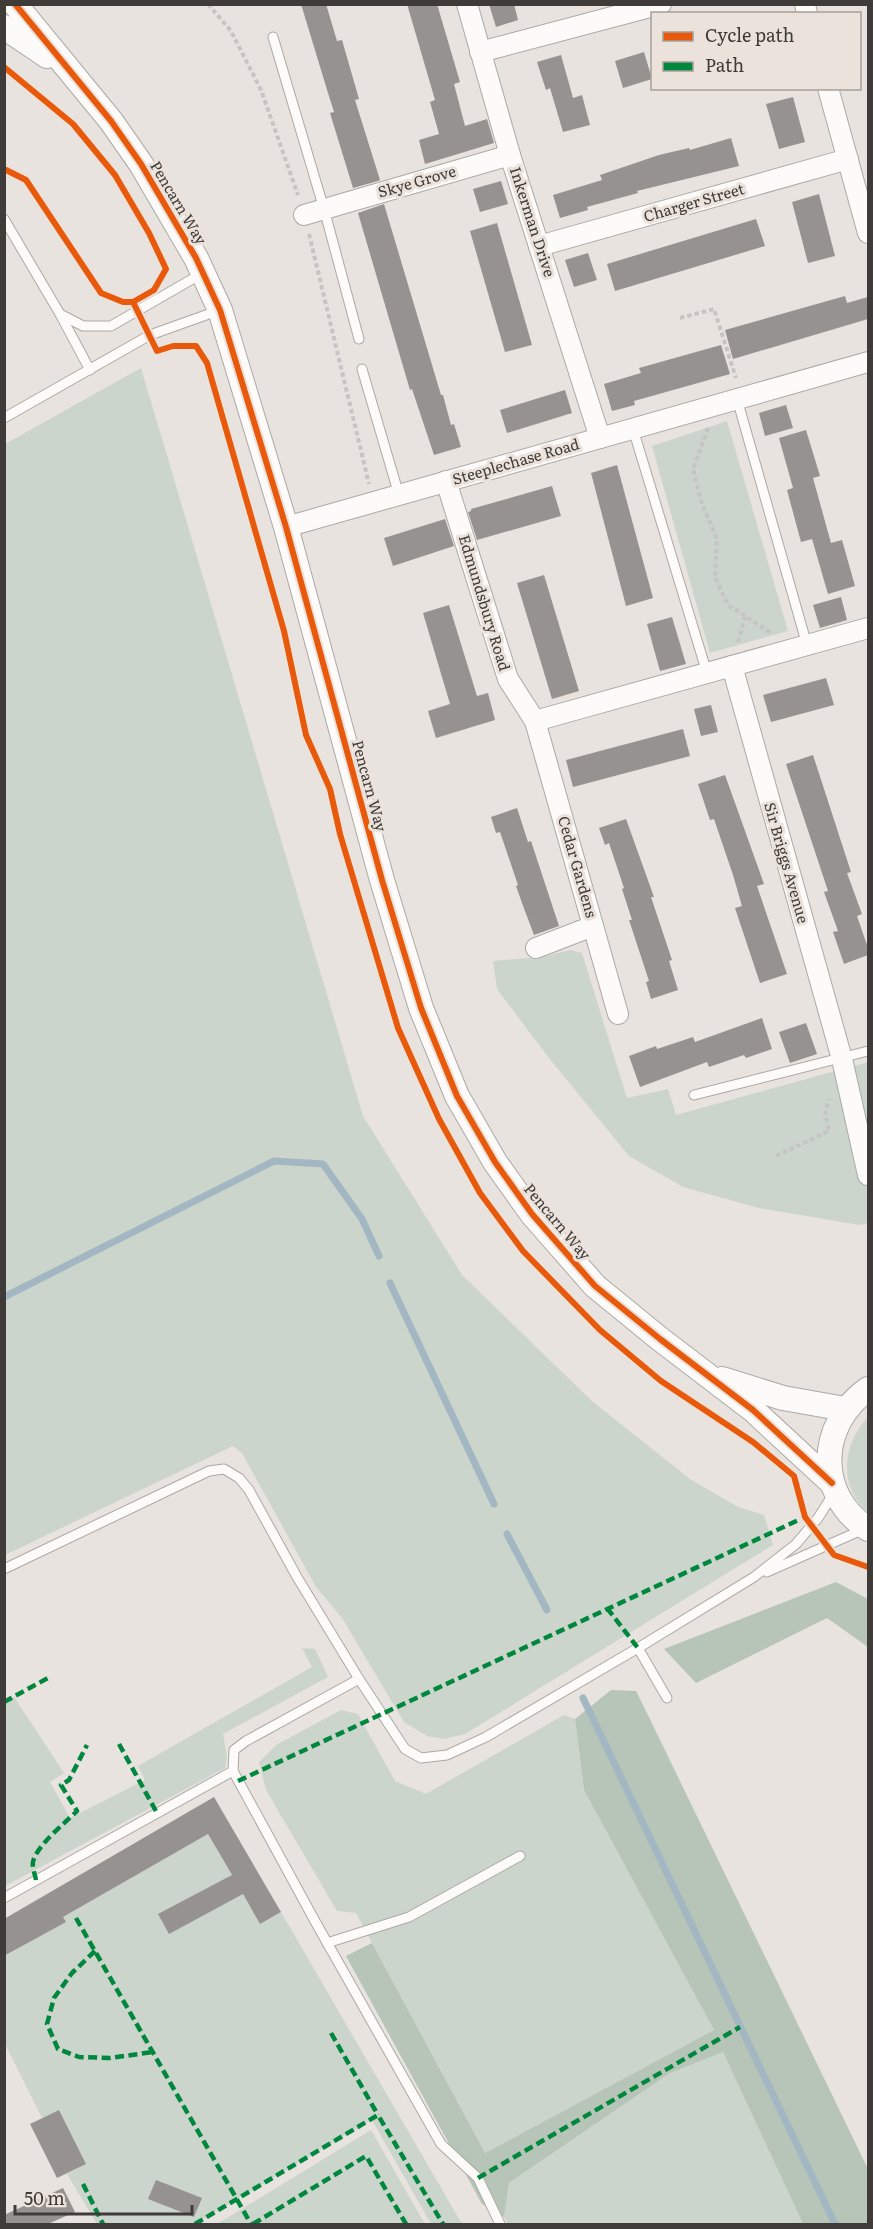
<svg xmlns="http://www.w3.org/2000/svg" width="873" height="2229" viewBox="0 0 873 2229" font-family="Literata,serif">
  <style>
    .green { fill: #cbd5cb }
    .forest { fill: #b6c5b8 }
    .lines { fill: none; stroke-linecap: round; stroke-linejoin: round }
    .stream { stroke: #a3b7c3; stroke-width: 7 }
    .building { fill: #96928f }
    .service-casing { stroke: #aca9a5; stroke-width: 11 }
    .minor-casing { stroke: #aca9a5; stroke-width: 22 }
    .tertiary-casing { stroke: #aca9a5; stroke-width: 26 }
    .path { stroke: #c7c4c4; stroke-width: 4; stroke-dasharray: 4.5 3; stroke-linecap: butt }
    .service { stroke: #fcfbfa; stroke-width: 9 }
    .minor { stroke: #fcfbfa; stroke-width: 20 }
    .tertiary { stroke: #fcfbfa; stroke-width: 24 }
    .quiet { stroke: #00873e; stroke-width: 4.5; stroke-dasharray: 9 4.5; stroke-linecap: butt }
    .cycleway-casing { stroke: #ebe3db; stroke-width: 10 }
    .cycleway { stroke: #e8590c; stroke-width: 6 }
    .labels { text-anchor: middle; stroke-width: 6; stroke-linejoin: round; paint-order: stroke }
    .street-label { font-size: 15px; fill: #3e3b38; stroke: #ebe3db }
  </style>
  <rect width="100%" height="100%" fill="#e8e3de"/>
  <g class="green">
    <path d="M 141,368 L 363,1116 L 462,1275 L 593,1402 L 690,1479 L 738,1507 L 764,1515 L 773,1545 L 465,1734 L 444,1739 L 427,1736 L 404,1722 L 342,1618 L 316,1587 L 242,1453 L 233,1446 L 5,1555 L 5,444 Z"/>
    <path d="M 727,421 L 788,631 L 710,653 L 652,446 Z"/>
    <path d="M 571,950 L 582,953 L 627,1098 L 668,1089 L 676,1115 L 868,1062 L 868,1223 L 859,1225 L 759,1208 L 683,1187 L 629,1156 L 549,1058 L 497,989 L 493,961 L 541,957 Z"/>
    <path d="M 868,1417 L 868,1512 C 837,1486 843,1443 868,1417 Z"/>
    <path d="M 302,1648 L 315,1649 L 328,1677 L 223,1734 L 227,1757 L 225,1768 L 5,1886 L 5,1702 L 14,1697 L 64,1773 L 50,1782 L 70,1818 L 145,1780 L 138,1766 L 312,1667 Z"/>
    <path d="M 341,1710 L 358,1714 L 395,1781 L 426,1794 L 564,1715 L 575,1719 L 584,1790 L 714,2030 L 485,2153 L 356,1913 L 337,1911 L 266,1790 L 259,1762 L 276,1745 Z"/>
    <path d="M 208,1834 L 260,1924 L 281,1912 L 462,2224 L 431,2224 L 372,2120 L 195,2224 L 97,2224 L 67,2174 L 86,2164 L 59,2110 L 42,2118 L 5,2044 L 5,1956 L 65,1922 L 63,1917 Z"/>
    <path d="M 723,2052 L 803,2224 L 508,2224 L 504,2217 L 509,2183 L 670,2073 Z"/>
    <path d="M 371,2130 L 425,2224 L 217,2224 Z"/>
  </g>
  <g class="forest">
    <path d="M 836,1582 L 868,1599 L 868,1647 L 827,1618 L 696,1683 L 664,1649 Z"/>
    <path d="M 611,1690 L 636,1691 L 645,1709 L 868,2169 L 868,2224 L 803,2224 L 723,2052 L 670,2073 L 509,2183 L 504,2217 L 482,2204 L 346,1956 L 372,1943 L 485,2153 L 714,2030 L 584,1790 L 575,1719 Z"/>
  </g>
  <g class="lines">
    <g class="stream">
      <path d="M 390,1283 L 494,1504"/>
      <path d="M 4,1297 L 274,1161 L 323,1164 L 362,1219 L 379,1256"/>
      <path d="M 507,1534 L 547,1610"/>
      <path d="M 583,1698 L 835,2224"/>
    </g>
  </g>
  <g class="building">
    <path d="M 301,4 L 326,4 L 337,41 L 342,40 L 359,99 L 355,100 L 380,180 L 378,181 L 353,188 L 330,113 L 334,112 L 328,93 Z"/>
    <path d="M 407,4 L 437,4 L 460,82 L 454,84 L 465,126 L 487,119 L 494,143 L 425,164 L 419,140 L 439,134 L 430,102 L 435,100 Z"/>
    <path d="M 489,4 L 514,4 L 518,20 L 496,27 Z"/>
    <path d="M 644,52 L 652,79 L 623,88 L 615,61 Z"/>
    <path d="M 561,55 L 573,98 L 582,95 L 590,125 L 563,132 L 550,88 L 546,90 L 537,62 Z"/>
    <path d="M 793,97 L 805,142 L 779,149 L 766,104 Z"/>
    <path d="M 731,138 L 739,166 L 637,191 L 638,193 L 587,207 L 588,210 L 560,218 L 553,195 L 602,180 L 600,175 L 659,155 L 689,148 L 690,150 Z"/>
    <path d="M 501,181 L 508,204 L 480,212 L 473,189 Z"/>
    <path d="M 819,194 L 835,256 L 808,263 L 792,202 Z"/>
    <path d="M 384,204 L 441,395 L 443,395 L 451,425 L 454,424 L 461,447 L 434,455 L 412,389 L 410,390 L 358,213 Z"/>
    <path d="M 756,219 L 765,246 L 615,291 L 607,264 Z"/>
    <path d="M 497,223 L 532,345 L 505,352 L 470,231 Z"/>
    <path d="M 588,253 L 597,280 L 574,287 L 565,260 Z"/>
    <path d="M 845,296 L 847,303 L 868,297 L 868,319 L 733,359 L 725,330 Z"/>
    <path d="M 721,345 L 730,374 L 634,401 L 635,405 L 612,411 L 604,384 L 641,373 L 639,368 Z"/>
    <path d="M 565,390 L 572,413 L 507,433 L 500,410 Z"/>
    <path d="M 786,405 L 793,428 L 765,436 L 759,413 Z"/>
    <path d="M 806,430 L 820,476 L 813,478 L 831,543 L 842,540 L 855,586 L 828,594 L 812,539 L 801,542 L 787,490 L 793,488 L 779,438 Z"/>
    <path d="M 617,465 L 653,598 L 626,606 L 591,473 Z"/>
    <path d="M 552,486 L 561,516 L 477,540 L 468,512 L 471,511 L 471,509 Z"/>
    <path d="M 445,519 L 454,546 L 393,566 L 384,538 Z"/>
    <path d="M 544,575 L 579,691 L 552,699 L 517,583 Z"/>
    <path d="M 841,597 L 847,620 L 820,628 L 813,605 Z"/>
    <path d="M 449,605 L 477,696 L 488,693 L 495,720 L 436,738 L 428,711 L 450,704 L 423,613 Z"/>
    <path d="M 672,617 L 686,664 L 660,671 L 647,624 Z"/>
    <path d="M 826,678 L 834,705 L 771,722 L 763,695 Z"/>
    <path d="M 711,705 L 718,732 L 701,736 L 694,709 Z"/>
    <path d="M 683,729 L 690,756 L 573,787 L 566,760 Z"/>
    <path d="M 813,755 L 851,872 L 847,873 L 862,914 L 857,916 L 868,948 L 868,955 L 844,964 L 833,932 L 838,931 L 824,892 L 828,891 L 786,764 Z"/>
    <path d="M 725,775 L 764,884 L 757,886 L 787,974 L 760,983 L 735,908 L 742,906 L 733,875 L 714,819 L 710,820 L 698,784 Z"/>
    <path d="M 517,808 L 528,842 L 531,841 L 559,926 L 534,935 L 522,903 L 516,886 L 518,885 L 500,832 L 496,833 L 491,817 Z"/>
    <path d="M 626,819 L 654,897 L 651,897 L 672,960 L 669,961 L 678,990 L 651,999 L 646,982 L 649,981 L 629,920 L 632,920 L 622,889 L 624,888 L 609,843 L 605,845 L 599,828 Z"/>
    <path d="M 762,1018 L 772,1049 L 746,1058 L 744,1055 L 709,1067 L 707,1062 L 640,1087 L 629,1056 L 656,1046 L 657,1049 L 693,1037 L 695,1042 Z"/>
    <path d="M 806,1023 L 817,1054 L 790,1063 L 779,1032 Z"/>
    <path d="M 214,1797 L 281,1912 L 260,1924 L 243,1894 L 169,1934 L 158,1914 L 232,1875 L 208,1834 L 63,1917 L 66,1922 L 4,1956 L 4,1919 Z"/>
    <path d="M 59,2110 L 86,2164 L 57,2178 L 30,2124 Z"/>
    <path d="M 156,2180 L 202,2198 L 194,2217 L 148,2199 Z"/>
    <path d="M 63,2188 L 75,2212 L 48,2224 L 4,2224 L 4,2215 Z"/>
  </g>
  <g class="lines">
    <defs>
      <g id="service">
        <path d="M 273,37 L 324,209 L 359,339"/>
        <path d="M 4,219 L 60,314 L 83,326 L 111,326 L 201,274"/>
        <path d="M 60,314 L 90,370"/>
        <path d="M 362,369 L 399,495"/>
        <path d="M 737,399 L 807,645"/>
        <path d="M 4,418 L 150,335 L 220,310"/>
        <path d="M 633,429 L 707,673"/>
        <path d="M 694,1095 L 868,1051"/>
        <path d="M 4,1569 L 209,1471 L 224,1469 L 239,1478 L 249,1490 L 297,1577 L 359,1679 L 405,1749 L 421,1758 L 447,1755 L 486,1737 L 638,1648 L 754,1577 L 796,1544 L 818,1518 L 834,1493"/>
        <path d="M 767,1572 L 864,1529"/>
        <path d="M 638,1648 L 667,1698"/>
        <path d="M 359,1679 L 246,1741 L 234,1750 L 233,1771 L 316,1923 L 441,2144 L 478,2178 L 500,2224"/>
        <path d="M 4,1898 L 233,1771"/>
        <path d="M 327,1943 L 409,1917 L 520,1856"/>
      </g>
      <g id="minor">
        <path d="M 467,4 L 510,155 L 600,438"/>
        <path d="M 805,4 L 807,14"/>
        <path d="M 480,52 L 661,4"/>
        <path d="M 828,88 L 868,233"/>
        <path d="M 304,215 L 510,155"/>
        <path d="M 539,246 L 848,159"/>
        <path d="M 446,481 L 508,679 L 535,721 L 868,628"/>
        <path d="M 286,527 L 868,362"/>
        <path d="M 732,666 L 842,1059 L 868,1175"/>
        <path d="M 535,721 L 618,1014"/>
        <path d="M 536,948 L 593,926"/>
      </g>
      <g id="tertiary">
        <path d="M 15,4 L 111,121 L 141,164 L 196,258 L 220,310 L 286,527 L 382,880 L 421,1008 L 457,1096 L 495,1162 L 532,1214 L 595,1286 L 660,1339 L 753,1410 L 832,1483"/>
        <path d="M 4,27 L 47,56"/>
        <path d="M 722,1379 L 783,1398 L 845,1409"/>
        <path d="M 868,1389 C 818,1424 815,1495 868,1529"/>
      </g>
    </defs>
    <use href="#service" class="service-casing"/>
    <use href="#minor" class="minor-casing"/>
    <use href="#tertiary" class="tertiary-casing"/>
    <g class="path">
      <path d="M 208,4 L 231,31 L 261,90 L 298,195"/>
      <path d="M 309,234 L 369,484"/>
      <path d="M 680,318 L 714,309 L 736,378"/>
      <path d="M 708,428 L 693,469 L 701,501 L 717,539 L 715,577 L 728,605 L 771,633"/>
      <path d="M 738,642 L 745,617"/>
      <path d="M 776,1156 L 829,1131 L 825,1112 L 829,1099"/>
    </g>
    <use href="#service" class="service"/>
    <use href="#minor" class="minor"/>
    <use href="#tertiary" class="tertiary"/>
    <g class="quiet">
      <path d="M 607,1608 L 638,1648"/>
      <path d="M 4,1702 L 48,1678"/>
      <path d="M 119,1744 L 157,1813"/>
      <path d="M 238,1781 L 805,1517"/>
      <path d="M 36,1880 C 35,1874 32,1868 33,1862 C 36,1846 66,1822 77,1811 L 61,1785 L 69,1780 L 87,1745"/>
      <path d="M 76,1918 L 251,2224"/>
      <path d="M 95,1951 L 72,1973 L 54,1998 L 47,2024 L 58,2049 L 79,2057 L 110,2058 L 153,2052"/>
      <path d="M 331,2033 L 378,2115"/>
      <path d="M 478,2178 L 740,2027"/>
      <path d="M 83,2184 L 103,2224"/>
      <path d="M 195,2224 L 378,2115 L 443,2224"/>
      <path d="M 253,2224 L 366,2156 L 406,2224"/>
    </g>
    <defs>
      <g id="cycleway">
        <path d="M 15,4 L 111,121 L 141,164 L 196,258 L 220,310 L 286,527 L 382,880 L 421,1008 L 457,1096 L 495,1162 L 532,1214 L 595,1286 L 660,1339 L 753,1410 L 832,1483"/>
        <path d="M 4,67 L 73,124 L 115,175 L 149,233 L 166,269 L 154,290 L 133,302 L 157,351 L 173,346 L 196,346 L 207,363 L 284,631 L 306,735 L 330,789 L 340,834 L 398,1028 L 439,1119 L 480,1193 L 523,1251 L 600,1330 L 661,1381 L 753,1442 L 794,1476 L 805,1517 L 834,1555 L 868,1567"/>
        <path d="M 4,169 L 26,180 L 101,293 L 123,302 L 133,302"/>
      </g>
    </defs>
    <use href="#cycleway" class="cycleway-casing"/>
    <use href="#cycleway" class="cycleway"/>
  </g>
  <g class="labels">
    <g class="street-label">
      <text transform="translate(417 182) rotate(-16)" y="5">Skye Grove</text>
      <text transform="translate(178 203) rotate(59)" y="5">Pencarn Way</text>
      <text transform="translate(694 203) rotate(-16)" y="5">Charger Street</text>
      <text transform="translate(532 222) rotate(72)" y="5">Inkerman Drive</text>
      <text transform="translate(516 462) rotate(-16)" y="5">Steeplechase Road</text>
      <text transform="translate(484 603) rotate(73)" y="5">Edmundsbury Road</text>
      <text transform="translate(369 786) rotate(75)" y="5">Pencarn Way</text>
      <text transform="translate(786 863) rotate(74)" y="5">Sir Briggs Avenue</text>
      <text transform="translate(577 867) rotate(74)" y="5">Cedar Gardens</text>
      <text transform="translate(557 1222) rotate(50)" y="5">Pencarn Way</text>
    </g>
  </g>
  <rect width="873" height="2229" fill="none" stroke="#3e3b38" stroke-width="12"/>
  <rect x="651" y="12" width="210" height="78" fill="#ebe3db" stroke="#a6a09a" stroke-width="1.5"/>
  <rect x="663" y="32" width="30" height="9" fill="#e8590c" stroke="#a6a09a" stroke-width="1.5"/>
  <text x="705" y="42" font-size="18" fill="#3e3b38">Cycle path</text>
  <rect x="663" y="62" width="30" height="9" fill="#00873e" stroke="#a6a09a" stroke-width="1.5"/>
  <text x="705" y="72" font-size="18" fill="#3e3b38">Path</text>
  <path d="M15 2205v9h177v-9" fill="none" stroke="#3e3b38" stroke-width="3"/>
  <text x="24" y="2205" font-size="18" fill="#3e3b38" stroke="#ebe3db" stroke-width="4.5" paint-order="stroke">50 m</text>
</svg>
